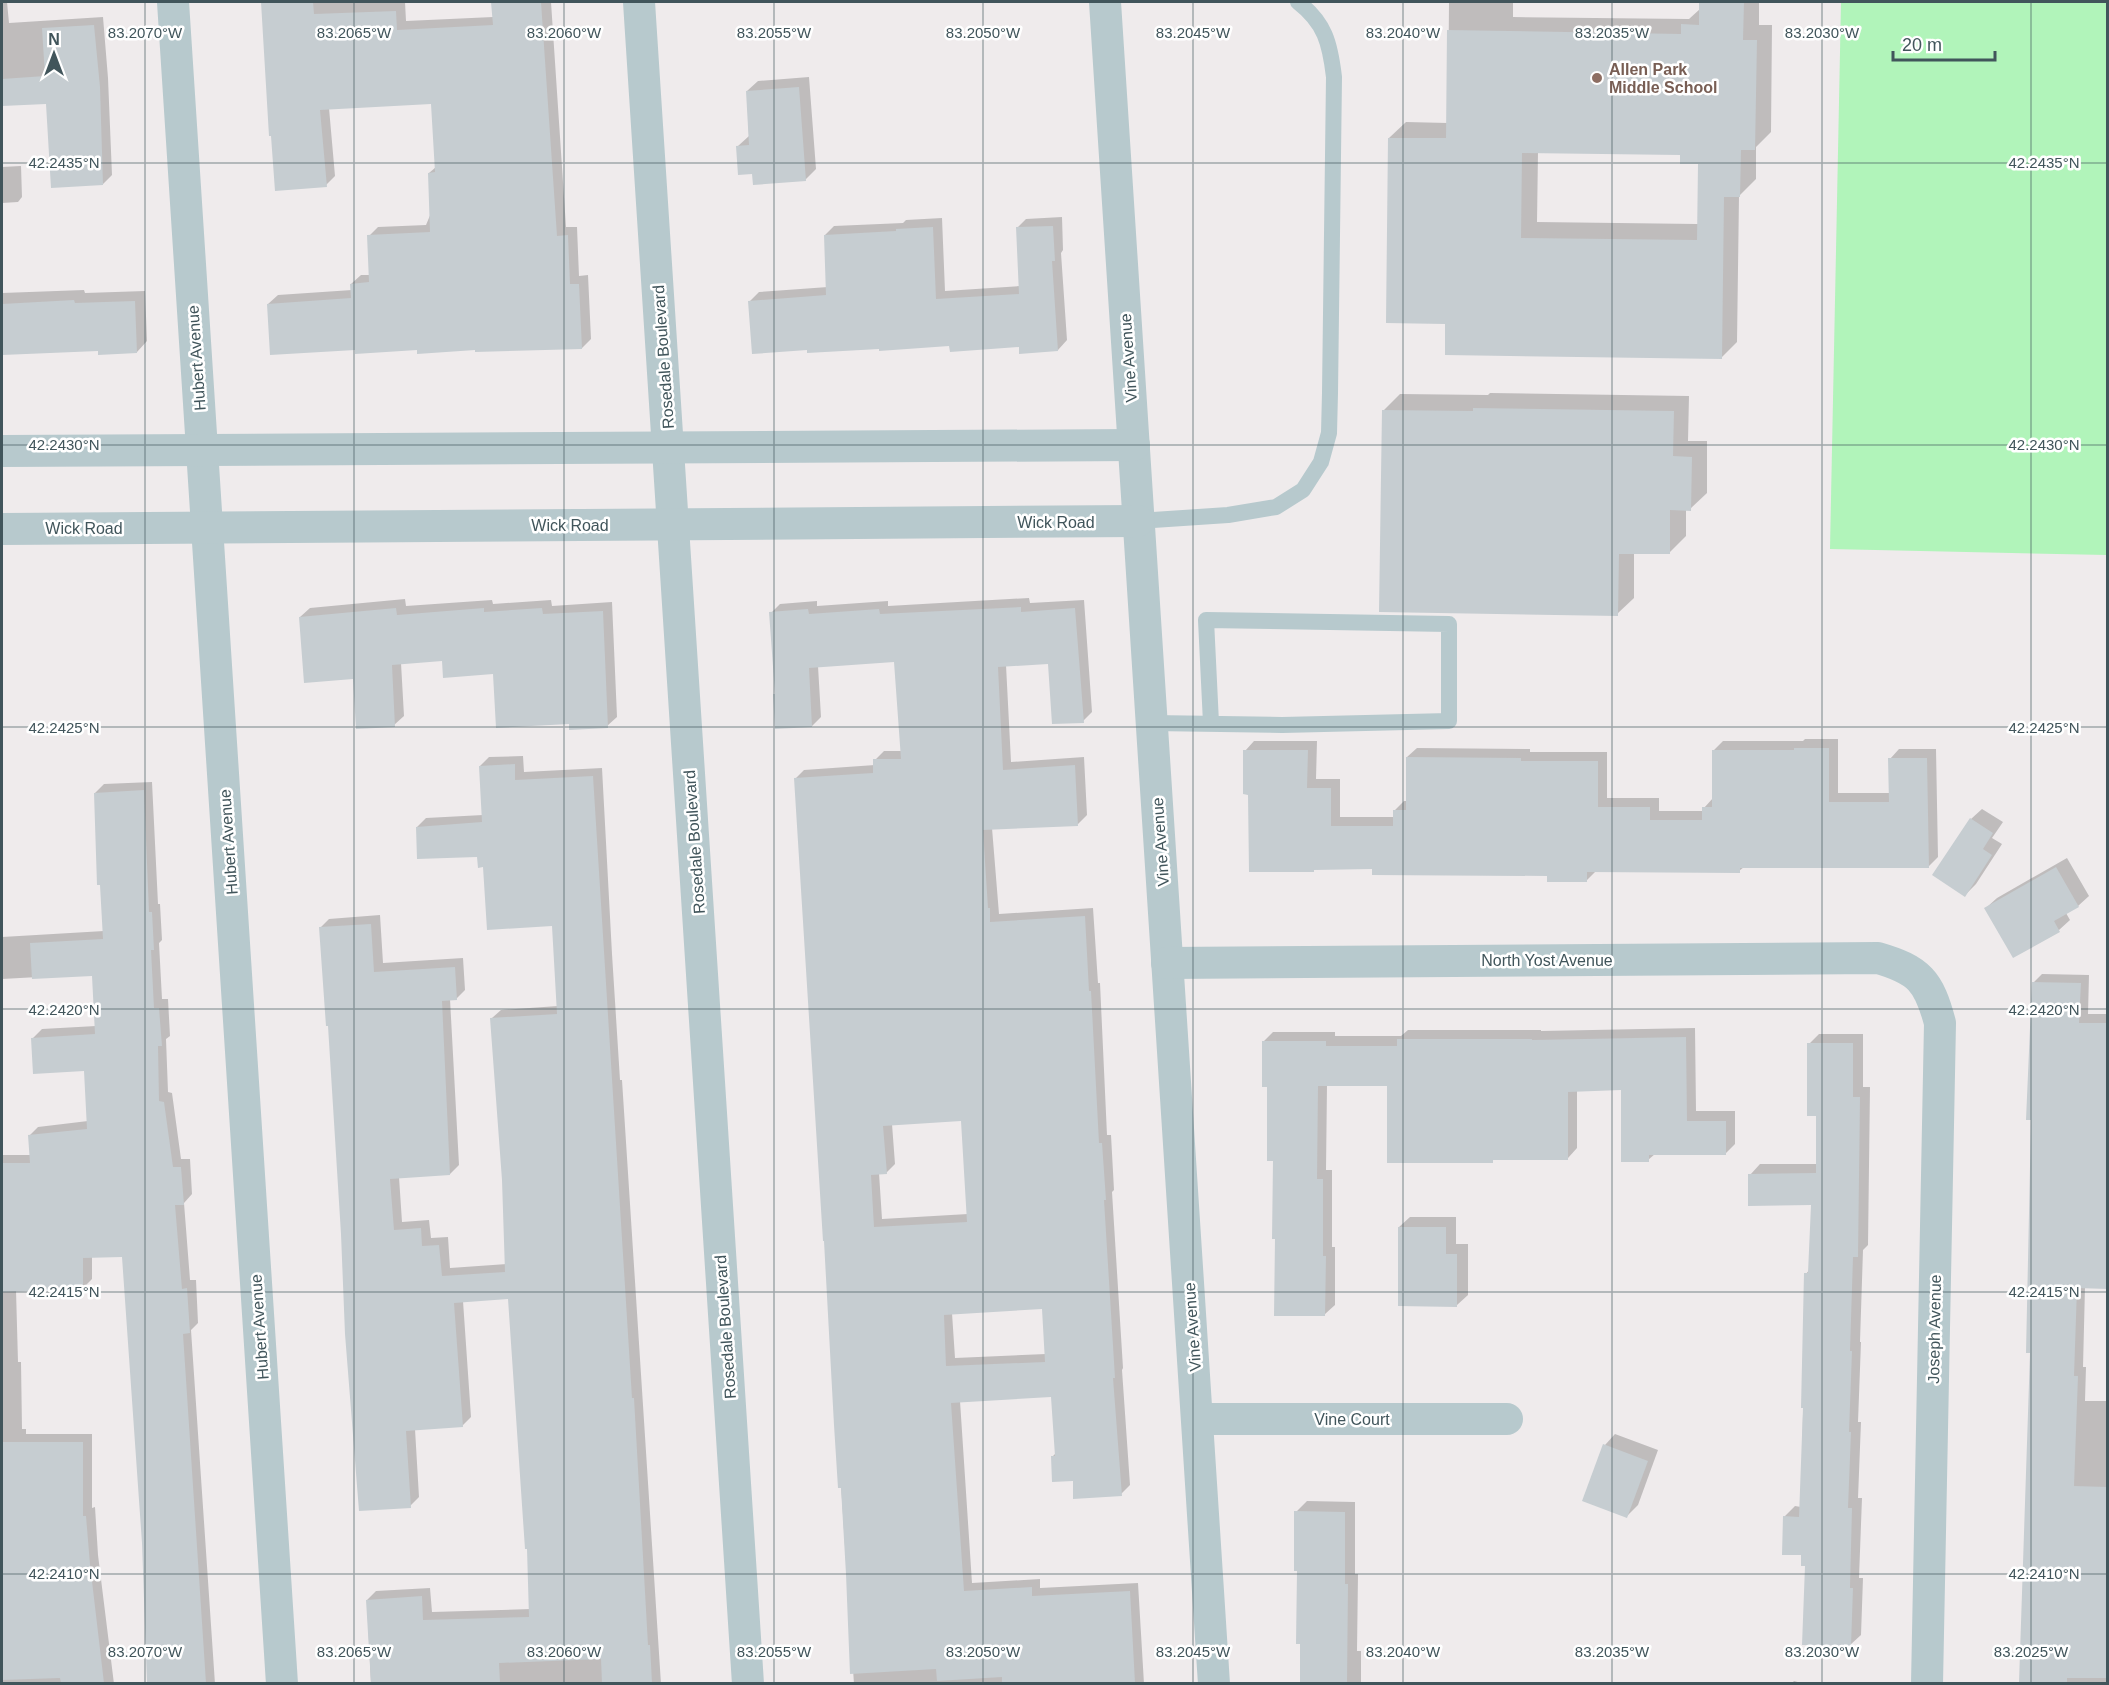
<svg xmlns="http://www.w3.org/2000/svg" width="2109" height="1685" viewBox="0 0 2109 1685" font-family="Helvetica,sans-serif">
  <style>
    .green { fill: #b1f4ba }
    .shadow { fill: #0003; fill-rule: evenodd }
    .building { fill: #c6cdd1; fill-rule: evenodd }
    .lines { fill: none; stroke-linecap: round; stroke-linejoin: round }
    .lane { stroke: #b7c9cd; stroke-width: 16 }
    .street { stroke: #b7c9cd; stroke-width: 32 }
    .ticks { fill: none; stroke: #41555b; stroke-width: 1.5; stroke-opacity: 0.45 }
    .education-dot { fill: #8d6e63; stroke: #fff; stroke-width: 2 }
    .labels { text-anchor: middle; stroke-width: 5; stroke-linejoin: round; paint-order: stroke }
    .education-label { font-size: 16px; font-weight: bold; fill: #785e54; stroke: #fff; text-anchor: start }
    .street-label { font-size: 16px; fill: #41555b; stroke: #fff }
    .ticks-label { font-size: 15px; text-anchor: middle; fill: #41555b; stroke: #fff; stroke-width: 5; stroke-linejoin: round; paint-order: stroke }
  </style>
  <rect width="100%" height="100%" fill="#efebec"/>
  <path class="green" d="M 1841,2 L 2107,2 L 2107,555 L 1830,549 Z"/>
  <g class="shadow">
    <path d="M 2,2 L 7,2 L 9,23 L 103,17 L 108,78 L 112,175 L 103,184 L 47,102 L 2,104 Z"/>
    <path d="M 263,2 L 405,2 L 406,21 L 493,17 L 492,2 L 551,2 L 566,227 L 577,227 L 579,276 L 588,275 L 591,339 L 582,348 L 356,348 L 268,304 L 278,295 L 352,290 L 351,284 L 361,275 L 370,275 L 369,236 L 378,227 L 426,225 L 431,213 L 429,173 L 436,167 L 433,102 L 329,108 L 335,176 L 326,185 L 270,95 Z"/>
    <path d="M 1449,2 L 1513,2 L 1513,17 L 1689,19 L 1700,9 L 1700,2 L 1759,2 L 1759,25 L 1772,25 L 1771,132 L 1756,147 L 1756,179 L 1739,196 L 1737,342 L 1721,358 L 1447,323 L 1389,138 L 1406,122 L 1448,123 ZM 1538,152 L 1681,154 L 1699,162 L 1698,224 L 1537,222 Z"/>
    <path d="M 809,77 L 816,169 L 805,180 L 738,146 L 749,136 L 747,91 L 758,81 Z"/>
    <path d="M 21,166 L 22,197 L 18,202 L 2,203 L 2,167 Z"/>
    <path d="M 1062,217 L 1063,250 L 1061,253 L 1067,340 L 1058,350 L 1020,345 L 951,344 L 808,348 L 750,301 L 759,292 L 828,287 L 825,235 L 834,226 L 903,223 L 906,220 L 942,218 L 945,291 L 1020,286 L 1017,228 L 1026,219 Z"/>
    <path d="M 84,290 L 85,293 L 145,291 L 147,341 L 137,352 L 99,350 L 2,354 L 2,293 Z"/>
    <path d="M 1490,393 L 1689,396 L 1688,441 L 1707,441 L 1707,493 L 1690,509 L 1686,509 L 1686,536 L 1669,553 L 1634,552 L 1634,598 L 1617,614 L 1384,410 L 1400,394 L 1488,395 Z"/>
    <path d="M 1029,598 L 1030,603 L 1084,600 L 1092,712 L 1083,721 L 1050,662 L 1006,665 L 1011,762 L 1084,757 L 1087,815 L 1078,824 L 992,828 L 999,914 L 1093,908 L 1098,983 L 1100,983 L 1107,1135 L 1111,1135 L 1114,1190 L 1112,1192 L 1123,1368 L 1122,1370 L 1130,1485 L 1121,1494 L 1074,1480 L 1052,1457 L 1056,1453 L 1052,1395 L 960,1401 L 972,1583 L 1040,1579 L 1040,1588 L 1138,1583 L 1144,1684 L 854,1684 L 795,779 L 804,770 L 875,765 L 875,760 L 884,751 L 902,751 L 895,660 L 818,666 L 821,717 L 812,726 L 777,693 L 771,613 L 780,604 L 817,601 L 817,606 L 888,601 L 888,606 ZM 963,1120 L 968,1214 L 882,1219 L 879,1173 L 886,1173 L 895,1164 L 892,1124 ZM 1044,1307 L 1046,1354 L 955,1358 L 952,1313 Z"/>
    <path d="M 405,599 L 406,606 L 492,600 L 493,604 L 551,600 L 552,606 L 612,602 L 617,717 L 607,726 L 570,723 L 494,672 L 444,660 L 401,663 L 404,716 L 394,725 L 300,617 L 310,608 Z"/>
    <path d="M 1805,739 L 1838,739 L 1838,793 L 1890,793 L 1890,759 L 1899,749 L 1936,749 L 1938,857 L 1928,867 L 1744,867 L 1739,871 L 1596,871 L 1586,881 L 1548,875 L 1374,867 L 1316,868 L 1313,871 L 1250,793 L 1245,751 L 1254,741 L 1317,741 L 1316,779 L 1340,779 L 1340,817 L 1394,817 L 1394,811 L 1404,801 L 1408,801 L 1407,757 L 1417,748 L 1530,749 L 1530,752 L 1607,752 L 1607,798 L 1659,798 L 1659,811 L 1704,811 L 1704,808 L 1713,798 L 1713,751 L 1723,741 L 1803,741 Z"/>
    <path d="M 523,756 L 524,772 L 602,768 L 612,954 L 620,1080 L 622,1080 L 661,1684 L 371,1684 L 367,1600 L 376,1591 L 430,1588 L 432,1612 L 531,1609 L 529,1548 L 509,1298 L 463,1301 L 471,1417 L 462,1426 L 415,1429 L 419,1497 L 410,1506 L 343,1234 L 329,1025 L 320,928 L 329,919 L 380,915 L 383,963 L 463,958 L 465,990 L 456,999 L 450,999 L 459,1165 L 450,1174 L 399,1177 L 402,1222 L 429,1220 L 431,1238 L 448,1237 L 450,1268 L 507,1264 L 503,1180 L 492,1018 L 501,1010 L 558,1006 L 553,924 L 485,866 L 479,855 L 417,827 L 426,818 L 483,815 L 480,766 L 489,757 Z"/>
    <path d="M 152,782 L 158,904 L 160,904 L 162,940 L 159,943 L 162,999 L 168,999 L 170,1036 L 166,1039 L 168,1092 L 172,1093 L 181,1159 L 190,1159 L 192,1194 L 184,1203 L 190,1280 L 196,1280 L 198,1323 L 191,1330 L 215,1684 L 148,1684 L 143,1543 L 124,1255 L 92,1256 L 92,1279 L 83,1288 L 16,1290 L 18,1362 L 21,1362 L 22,1429 L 26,1429 L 26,1434 L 92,1434 L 92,1508 L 95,1507 L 98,1555 L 114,1684 L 2,1684 L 2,1155 L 31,1155 L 29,1136 L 38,1127 L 88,1121 L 85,1069 L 33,1038 L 42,1029 L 96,1026 L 93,974 L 2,979 L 2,937 L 104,931 L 95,793 L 104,784 Z"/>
    <path d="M 1982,809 L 2003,822 L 1992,838 L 2002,844 L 1976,884 L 1965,895 L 1971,819 Z"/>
    <path d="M 2067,858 L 2089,896 L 2078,906 L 2066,913 L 2070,920 L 2059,930 L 1986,908 L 1997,898 Z"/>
    <path d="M 2042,974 L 2089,975 L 2088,1014 L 2108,1014 L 2108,1287 L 2085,1287 L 2083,1367 L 2086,1367 L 2085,1401 L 2108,1401 L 2108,1684 L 2020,1684 L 2031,1352 L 2033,983 Z"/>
    <path d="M 1695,1028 L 1696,1111 L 1735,1111 L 1735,1144 L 1725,1154 L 1655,1154 L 1648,1160 L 1623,1089 L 1577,1090 L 1577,1148 L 1568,1158 L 1496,1158 L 1492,1161 L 1389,1085 L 1327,1085 L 1326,1170 L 1332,1170 L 1332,1247 L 1335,1247 L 1335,1305 L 1325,1314 L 1274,1159 L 1263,1042 L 1273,1032 L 1335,1032 L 1335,1036 L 1401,1036 L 1408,1030 L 1541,1030 L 1541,1031 Z"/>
    <path d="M 1819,1034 L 1863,1034 L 1863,1087 L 1870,1087 L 1868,1245 L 1863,1250 L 1860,1342 L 1861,1342 L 1858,1422 L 1861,1422 L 1858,1498 L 1862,1498 L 1859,1578 L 1863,1578 L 1861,1635 L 1850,1645 L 1807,1564 L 1784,1517 L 1795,1506 L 1801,1507 L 1806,1274 L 1810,1269 L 1812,1204 L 1750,1175 L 1760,1164 L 1817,1164 L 1818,1114 L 1809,1044 Z"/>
    <path d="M 1410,1217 L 1456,1217 L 1456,1244 L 1468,1244 L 1468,1295 L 1457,1305 L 1399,1227 Z"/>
    <path d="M 1615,1434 L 1658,1450 L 1638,1505 L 1627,1516 L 1605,1445 Z"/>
    <path d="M 1307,1501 L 1355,1502 L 1355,1574 L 1358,1574 L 1357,1651 L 1361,1651 L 1361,1684 L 1302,1684 L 1302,1642 L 1296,1512 Z"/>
    <path d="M 1794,1681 L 1805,1684 L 1791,1684 Z"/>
  </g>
  <g class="building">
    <path d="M 261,2 L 313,2 L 314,14 L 396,11 L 397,30 L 493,25 L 491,2 L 541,2 L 557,236 L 568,235 L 570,284 L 579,284 L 582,349 L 475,352 L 475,350 L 417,354 L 417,350 L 355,354 L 355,350 L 270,355 L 267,304 L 351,298 L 350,284 L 369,282 L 367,235 L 430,232 L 428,173 L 435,172 L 431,104 L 320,110 L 327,187 L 275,191 L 271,136 L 269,136 Z"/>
    <path d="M 1699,2 L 1744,2 L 1743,40 L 1757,40 L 1755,150 L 1741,150 L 1740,197 L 1724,197 L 1722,359 L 1445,355 L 1445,324 L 1386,323 L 1388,138 L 1446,138 L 1447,30 L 1681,34 L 1681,24 L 1699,25 ZM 1522,153 L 1680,155 L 1680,164 L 1698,164 L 1697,240 L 1521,238 Z"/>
    <path d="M 94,25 L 100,87 L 103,185 L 51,188 L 46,104 L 2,106 L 2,79 L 45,76 L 42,28 Z"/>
    <path d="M 799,87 L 806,181 L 753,185 L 752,174 L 738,175 L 736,146 L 749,145 L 746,91 Z"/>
    <path d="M 1053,226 L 1055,261 L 1052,261 L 1058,351 L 1019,354 L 1019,347 L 950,352 L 949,346 L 879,351 L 879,349 L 807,353 L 807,350 L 752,354 L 748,301 L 826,295 L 824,235 L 896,231 L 896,229 L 933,227 L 936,299 L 1019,294 L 1016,227 Z"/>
    <path d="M 74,300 L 75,303 L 135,301 L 137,353 L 98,355 L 98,351 L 2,355 L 2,304 Z"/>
    <path d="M 1473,408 L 1674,411 L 1673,456 L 1692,457 L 1691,511 L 1670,510 L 1670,554 L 1619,554 L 1618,616 L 1379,612 L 1382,410 L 1473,411 Z"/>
    <path d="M 1021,607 L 1021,612 L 1075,608 L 1084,723 L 1052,724 L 1048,664 L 998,667 L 1003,770 L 1075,765 L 1078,826 L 983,830 L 988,908 L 990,908 L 990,922 L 1085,916 L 1089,991 L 1091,991 L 1099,1143 L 1102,1143 L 1106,1200 L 1104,1200 L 1115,1378 L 1113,1378 L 1122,1496 L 1073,1499 L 1073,1481 L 1052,1482 L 1051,1456 L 1055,1456 L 1051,1397 L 951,1403 L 964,1591 L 1032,1587 L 1032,1596 L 1130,1591 L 1135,1683 L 1002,1683 L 1002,1677 L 937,1681 L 936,1669 L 850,1674 L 846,1574 L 841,1488 L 838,1488 L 834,1425 L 824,1241 L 823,1241 L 794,778 L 873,773 L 873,759 L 901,759 L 894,662 L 809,668 L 812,727 L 775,729 L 773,694 L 775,694 L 769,612 L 808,609 L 809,614 L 879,609 L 880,614 ZM 961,1121 L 967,1222 L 874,1227 L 871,1175 L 887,1174 L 883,1126 ZM 1042,1309 L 1045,1362 L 946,1366 L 944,1315 Z"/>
    <path d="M 396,608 L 397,615 L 484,608 L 484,612 L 542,608 L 543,614 L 603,611 L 608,728 L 569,730 L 569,724 L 496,728 L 493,674 L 443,678 L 442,661 L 392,665 L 395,727 L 356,729 L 353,679 L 304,683 L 299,617 Z"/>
    <path d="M 1794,748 L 1829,748 L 1829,802 L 1889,802 L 1888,758 L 1927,758 L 1929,868 L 1740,868 L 1740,873 L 1587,872 L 1587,882 L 1547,882 L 1547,876 L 1372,875 L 1372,869 L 1314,870 L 1314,872 L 1249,872 L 1248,795 L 1243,794 L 1243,750 L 1308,750 L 1307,788 L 1331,788 L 1331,826 L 1393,826 L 1393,810 L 1406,810 L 1406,757 L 1521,758 L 1521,761 L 1598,761 L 1598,807 L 1650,807 L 1650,820 L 1702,820 L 1702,807 L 1712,807 L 1712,750 L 1794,750 Z"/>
    <path d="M 515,764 L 515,780 L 593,776 L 632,1398 L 634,1398 L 648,1645 L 650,1645 L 652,1683 L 602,1683 L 601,1659 L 499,1663 L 500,1683 L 371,1683 L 366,1600 L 422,1596 L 423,1620 L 529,1617 L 527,1549 L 525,1549 L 508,1299 L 454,1303 L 463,1427 L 406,1431 L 411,1508 L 359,1511 L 345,1334 L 341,1234 L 328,1026 L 326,1026 L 319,927 L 371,924 L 374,972 L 455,967 L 457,1000 L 442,1001 L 450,1175 L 390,1179 L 394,1230 L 421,1228 L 422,1246 L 439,1245 L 442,1276 L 505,1272 L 502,1180 L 490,1018 L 557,1014 L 552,926 L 487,930 L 483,867 L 478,868 L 477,857 L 417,859 L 416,827 L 482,822 L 479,766 Z"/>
    <path d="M 144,790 L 149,912 L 152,912 L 154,950 L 151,950 L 154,1008 L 159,1008 L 162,1046 L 158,1046 L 159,1101 L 164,1102 L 173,1167 L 181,1167 L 184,1205 L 175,1205 L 182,1289 L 187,1288 L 190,1333 L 183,1334 L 206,1683 L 147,1683 L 142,1543 L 122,1257 L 83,1258 L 83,1289 L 2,1292 L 2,1163 L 30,1163 L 28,1135 L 87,1129 L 84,1071 L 33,1074 L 31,1038 L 95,1034 L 92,976 L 32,979 L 30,943 L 103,939 L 100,885 L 97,885 L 94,793 Z"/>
    <path d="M 1970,818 L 1993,833 L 1983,849 L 1992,855 L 1965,897 L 1932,875 Z"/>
    <path d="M 2056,867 L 2079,907 L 2054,921 L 2060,932 L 2013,958 L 1984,908 Z"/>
    <path d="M 2032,982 L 2081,983 L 2079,1023 L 2108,1023 L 2108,1289 L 2077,1288 L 2074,1376 L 2078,1376 L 2074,1486 L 2108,1487 L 2108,1678 L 2067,1678 L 2067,1683 L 2019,1683 L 2030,1353 L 2026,1353 L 2031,1120 L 2026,1120 Z"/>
    <path d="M 1686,1037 L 1687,1121 L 1726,1121 L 1726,1155 L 1649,1155 L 1649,1162 L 1621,1162 L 1621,1090 L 1568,1092 L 1568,1160 L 1493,1160 L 1493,1163 L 1387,1163 L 1387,1086 L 1318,1086 L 1317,1179 L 1323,1179 L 1323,1256 L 1326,1256 L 1325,1316 L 1274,1316 L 1275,1239 L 1272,1239 L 1273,1161 L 1267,1161 L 1267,1087 L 1262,1087 L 1262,1041 L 1326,1041 L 1326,1046 L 1397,1046 L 1397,1039 L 1532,1039 L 1532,1040 Z"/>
    <path d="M 1807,1043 L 1853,1043 L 1853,1097 L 1860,1097 L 1858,1257 L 1853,1257 L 1850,1351 L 1852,1351 L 1849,1432 L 1851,1432 L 1848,1508 L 1852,1508 L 1850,1588 L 1853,1588 L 1851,1646 L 1802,1645 L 1805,1566 L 1801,1566 L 1801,1555 L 1782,1555 L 1783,1516 L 1799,1517 L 1803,1408 L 1801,1408 L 1804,1273 L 1808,1273 L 1811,1205 L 1748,1206 L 1748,1174 L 1816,1173 L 1816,1116 L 1807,1116 Z"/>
    <path d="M 1398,1227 L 1446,1227 L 1446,1254 L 1457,1254 L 1457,1307 L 1398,1306 Z"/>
    <path d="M 2,1442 L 83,1442 L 83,1516 L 86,1516 L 90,1564 L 104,1683 L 61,1683 L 60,1678 L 2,1680 Z"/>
    <path d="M 1603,1444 L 1648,1461 L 1627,1518 L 1582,1501 Z"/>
    <path d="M 1294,1511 L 1345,1512 L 1345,1584 L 1348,1584 L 1347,1683 L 1300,1683 L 1300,1644 L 1296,1644 L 1297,1571 L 1294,1571 Z"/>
  </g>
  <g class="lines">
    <g class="lane">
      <path d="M 1138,521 L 1228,515 L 1276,507 L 1303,490 L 1321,462 L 1329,433 L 1330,393 L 1334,77 C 1330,43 1325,23 1298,2"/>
      <path d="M 1152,723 L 1282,725 L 1449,721 L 1449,624 L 1206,620 L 1211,723"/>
    </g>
    <g class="street">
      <path d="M 173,2 L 282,1684"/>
      <path d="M 639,2 L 748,1684"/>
      <path d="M 1105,2 L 1214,1684"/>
      <path d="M 2,451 L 1134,445"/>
      <path d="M 2,529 L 1138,521"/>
      <path d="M 1167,963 L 1878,958 C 1919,970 1929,981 1940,1023 L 1927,1684"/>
      <path d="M 1198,1419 L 1507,1419"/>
    </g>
  </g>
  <path class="ticks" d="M 145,2 L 145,1684M 354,2 L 354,1684M 564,2 L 564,1684M 774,2 L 774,1684M 983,2 L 983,1684M 1193,2 L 1193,1684M 1403,2 L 1403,1684M 1612,2 L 1612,1684M 1822,2 L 1822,1684M 2031,2 L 2031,1684M 2,163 L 2108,163M 2,445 L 2108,445M 2,727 L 2108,727M 2,1009 L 2108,1009M 2,1292 L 2108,1292M 2,1574 L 2108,1574"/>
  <circle class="education-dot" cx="1597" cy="78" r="6"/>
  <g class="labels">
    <g class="education-label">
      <text x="1609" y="75">Allen Park<tspan x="1609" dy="18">Middle School</tspan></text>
    </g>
    <g class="street-label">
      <text transform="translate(663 357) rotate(-94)" y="6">Rosedale Boulevard</text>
      <text transform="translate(196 358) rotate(-94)" y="6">Hubert Avenue</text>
      <text transform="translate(1128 358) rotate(-94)" y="6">Vine Avenue</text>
      <text x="1056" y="528">Wick Road</text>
      <text x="570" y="531">Wick Road</text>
      <text x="84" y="534">Wick Road</text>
      <text transform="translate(228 842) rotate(-94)" y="6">Hubert Avenue</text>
      <text transform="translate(694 842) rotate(-94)" y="6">Rosedale Boulevard</text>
      <text transform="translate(1160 842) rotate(-94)" y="6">Vine Avenue</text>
      <text x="1547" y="966">North Yost Avenue</text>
      <text transform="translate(259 1327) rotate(-94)" y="6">Hubert Avenue</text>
      <text transform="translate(725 1327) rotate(-94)" y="6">Rosedale Boulevard</text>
      <text transform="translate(1192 1327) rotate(-94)" y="6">Vine Avenue</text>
      <text transform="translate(1934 1329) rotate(-89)" y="6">Joseph Avenue</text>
      <text x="1352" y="1425">Vine Court</text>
    </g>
  </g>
  <g class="ticks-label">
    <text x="145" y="38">83.2070°W</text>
    <text x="354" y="38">83.2065°W</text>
    <text x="564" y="38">83.2060°W</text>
    <text x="774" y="38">83.2055°W</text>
    <text x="983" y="38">83.2050°W</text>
    <text x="1193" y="38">83.2045°W</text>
    <text x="1403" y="38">83.2040°W</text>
    <text x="1612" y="38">83.2035°W</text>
    <text x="1822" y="38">83.2030°W</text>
    <text x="64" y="168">42.2435°N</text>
    <text x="2044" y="168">42.2435°N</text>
    <text x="64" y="450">42.2430°N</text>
    <text x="2044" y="450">42.2430°N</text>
    <text x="64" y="733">42.2425°N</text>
    <text x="2044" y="733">42.2425°N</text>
    <text x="64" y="1015">42.2420°N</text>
    <text x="2044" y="1015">42.2420°N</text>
    <text x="64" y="1297">42.2415°N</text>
    <text x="2044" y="1297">42.2415°N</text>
    <text x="64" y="1579">42.2410°N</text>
    <text x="2044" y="1579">42.2410°N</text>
    <text x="145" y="1657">83.2070°W</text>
    <text x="354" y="1657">83.2065°W</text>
    <text x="564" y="1657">83.2060°W</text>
    <text x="774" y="1657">83.2055°W</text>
    <text x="983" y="1657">83.2050°W</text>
    <text x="1193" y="1657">83.2045°W</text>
    <text x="1403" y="1657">83.2040°W</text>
    <text x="1612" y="1657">83.2035°W</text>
    <text x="1822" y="1657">83.2030°W</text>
    <text x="2031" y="1657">83.2025°W</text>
  </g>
  <rect width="2109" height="1685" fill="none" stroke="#41555b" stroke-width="6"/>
  <g transform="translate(54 54)" stroke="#ffffff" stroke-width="4.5" paint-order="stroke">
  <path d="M0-4.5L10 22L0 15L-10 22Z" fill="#41555b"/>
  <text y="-9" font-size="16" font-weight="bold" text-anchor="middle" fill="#41555b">N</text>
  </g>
  <path d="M1893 51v9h102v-9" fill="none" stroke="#41555b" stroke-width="3"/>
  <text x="1902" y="51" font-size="18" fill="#41555b" stroke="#ffffff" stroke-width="4.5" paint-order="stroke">20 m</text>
</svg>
